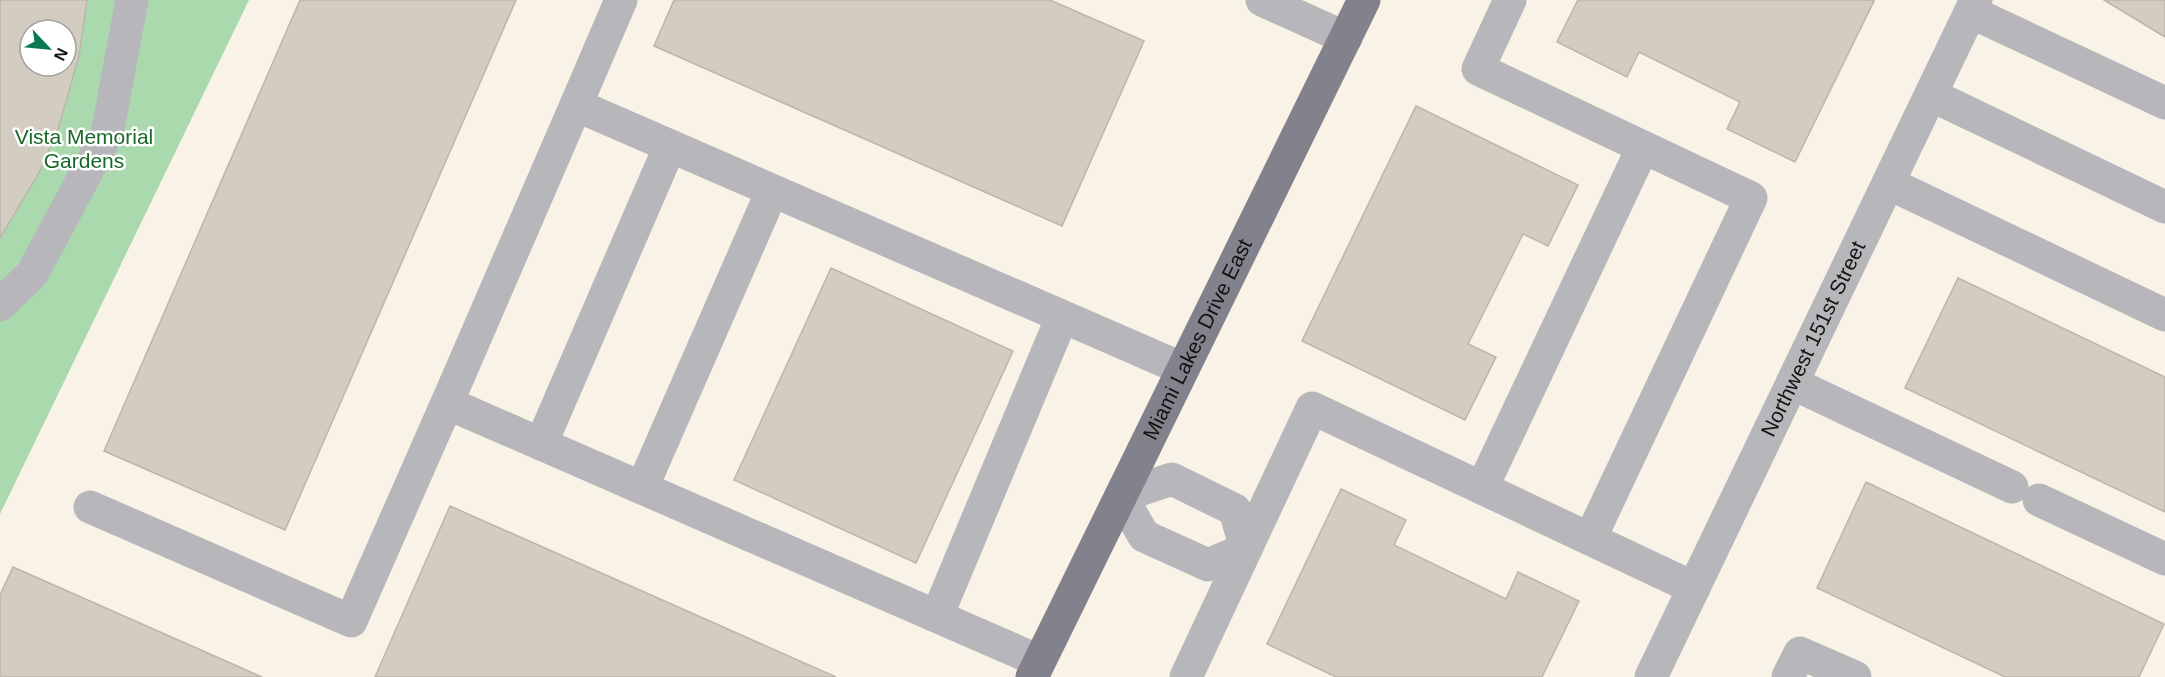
<svg xmlns="http://www.w3.org/2000/svg" width="2165" height="677" viewBox="0 0 2165 677" font-family="Helvetica,sans-serif">
  <style>
    .green { fill: #abd9ae; fill-rule: evenodd }
    .building { fill: #d3ccc1; stroke: #bcb5aa; stroke-width: 1.5; fill-rule: evenodd }
    .lines { fill: none; stroke-linecap: round; stroke-linejoin: round }
    .minor { stroke: #b6b6bb; stroke-width: 33 }
    .major { stroke: #83828c; stroke-width: 33 }
    .labels { text-anchor: middle; stroke-width: 5; stroke-linejoin: round; paint-order: stroke }
    .park-label { font-size: 21px; fill: #186829; stroke: #fff }
    .street-label { font-size: 21px; fill: #14120e; stroke: #fff }
  </style>
  <rect width="100%" height="100%" fill="#f9f2e6"/>
  <path class="green" d="M 0,0 L 249,0 L 0,514 ZM 30,30 L 66,30 L 66,66 L 30,66 Z"/>
  <g class="building">
    <path d="M 0,0 L 87,0 L 79,56 L 59,126 L 39,173 L 0,238 ZM 30,30 L 66,30 L 66,66 L 30,66 Z"/>
    <path d="M 300,0 L 516,0 L 285,530 L 104,451 Z"/>
    <path d="M 674,0 L 1050,0 L 1144,41 L 1062,226 L 654,46 Z"/>
    <path d="M 1578,0 L 1872,0 L 1874,1 L 1795,162 L 1727,129 L 1740,102 L 1639,52 L 1627,77 L 1557,42 Z"/>
    <path d="M 2104,0 L 2165,0 L 2165,37 Z"/>
    <path d="M 1416,106 L 1578,185 L 1548,246 L 1523,234 L 1468,344 L 1496,357 L 1465,420 L 1302,341 Z"/>
    <path d="M 831,268 L 1013,351 L 916,563 L 734,480 Z"/>
    <path d="M 1958,278 L 2165,377 L 2165,512 L 1905,388 Z"/>
    <path d="M 1866,482 L 2164,624 L 2139,677 L 2005,677 L 1817,588 Z"/>
    <path d="M 1341,489 L 1406,520 L 1394,545 L 1506,599 L 1518,572 L 1579,601 L 1542,677 L 1336,677 L 1267,644 Z"/>
    <path d="M 450,506 L 836,677 L 375,677 Z"/>
    <path d="M 13,567 L 262,677 L 0,677 L 0,595 Z"/>
  </g>
  <g class="lines">
    <g class="minor">
      <path d="M 1262,0 L 1346,38"/>
      <path d="M 1510,0 L 1478,69 L 1643,147"/>
      <path d="M 1971,12 L 2165,103"/>
      <path d="M 1931,95 L 2165,207"/>
      <path d="M 576,105 L 621,0"/>
      <path d="M 1888,183 L 2165,315"/>
      <path d="M 0,305 L 32,274 L 107,134 L 132,0"/>
      <path d="M 1792,383 L 2012,487"/>
      <path d="M 447,403 L 576,105 L 1183,369"/>
      <path d="M 541,444 L 670,146"/>
      <path d="M 1172,479 L 1235,510 L 1246,549 L 1208,565 L 1144,536 L 1121,496 Z"/>
      <path d="M 642,488 L 772,191"/>
      <path d="M 1482,488 L 1643,147 L 1751,198 L 1590,539"/>
      <path d="M 2039,500 L 2165,559"/>
      <path d="M 90,507 L 351,621 L 447,403 L 1039,661"/>
      <path d="M 937,616 L 1062,317"/>
      <path d="M 1186,677 L 1312,408 L 1694,588"/>
      <path id="s1" d="M 1651,677 L 1976,0"/>
      <path d="M 1788,677 L 1800,653 L 1855,677"/>
    </g>
    <path class="major" id="s2" d="M 1032,677 L 1364,0"/>
  </g>
  <g class="labels">
    <g class="park-label">
      <text x="84" y="144">Vista Memorial<tspan x="84" dy="24">Gardens</tspan></text>
    </g>
    <g class="street-label">
      <text dy="7" stroke="none"><textPath href="#s2" startOffset="376">Miami Lakes Drive East</textPath></text>
      <text dy="7" stroke="none"><textPath href="#s1" startOffset="375">Northwest 151st Street</textPath></text>
    </g>
  </g>
  <g transform="translate(48 48) rotate(116)"><circle r="28" fill="#ffffff" stroke="#a1a09f" stroke-width="1.5"/>
  <path d="M0-4.5L10 22L0 15L-10 22Z" fill="#097751"/>
  <text y="-9" font-size="16" font-weight="bold" text-anchor="middle" fill="#14120e">N</text>
  </g>
</svg>
